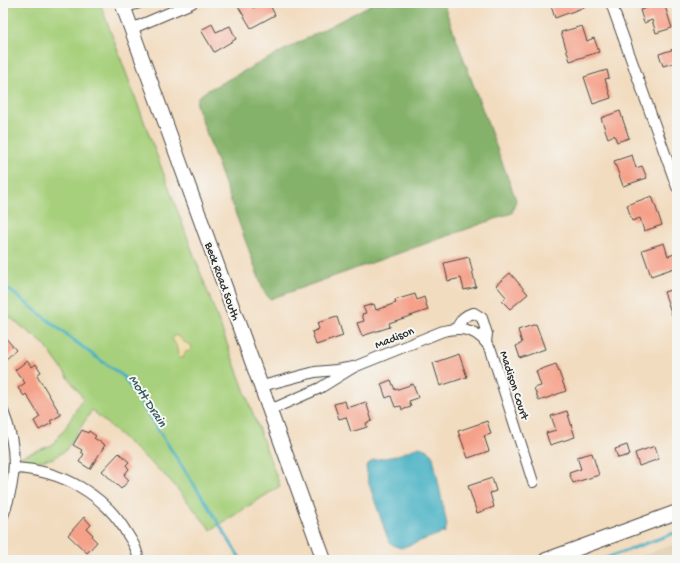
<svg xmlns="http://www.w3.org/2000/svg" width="680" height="563" viewBox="0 0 680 563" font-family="'Gochi Hand',sans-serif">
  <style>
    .built { fill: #e1cdb1 }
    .green { fill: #a7d07b; stroke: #697e53 }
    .forest { fill: #85b26b; stroke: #586e4b }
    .sand { fill: #eeda9e; stroke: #8c8264 }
    .water { fill: #45b0c3; stroke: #386e77 }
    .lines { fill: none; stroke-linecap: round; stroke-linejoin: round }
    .stream { stroke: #45b0c3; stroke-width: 3 }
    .building { fill: #f5a089 }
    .minor-casing { stroke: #494641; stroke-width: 12 }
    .secondary-casing { stroke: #494641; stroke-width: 16 }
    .minor { stroke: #fff; stroke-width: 10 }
    .secondary { stroke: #fff; stroke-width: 14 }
    .labels { text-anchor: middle; stroke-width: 4; stroke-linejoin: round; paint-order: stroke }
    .street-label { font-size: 12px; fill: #2b2b2b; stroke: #f6f6f2 }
    .water-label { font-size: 13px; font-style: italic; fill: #345a60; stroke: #f6f6f2 }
  </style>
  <rect width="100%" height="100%" fill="#f6f6f2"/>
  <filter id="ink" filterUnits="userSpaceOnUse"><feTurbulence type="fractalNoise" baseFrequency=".025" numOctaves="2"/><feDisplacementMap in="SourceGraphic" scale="8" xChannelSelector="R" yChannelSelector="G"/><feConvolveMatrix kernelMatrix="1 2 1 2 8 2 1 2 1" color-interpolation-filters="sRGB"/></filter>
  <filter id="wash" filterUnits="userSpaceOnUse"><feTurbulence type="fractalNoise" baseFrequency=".012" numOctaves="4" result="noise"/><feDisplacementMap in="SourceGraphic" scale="16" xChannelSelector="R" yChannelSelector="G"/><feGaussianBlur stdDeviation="0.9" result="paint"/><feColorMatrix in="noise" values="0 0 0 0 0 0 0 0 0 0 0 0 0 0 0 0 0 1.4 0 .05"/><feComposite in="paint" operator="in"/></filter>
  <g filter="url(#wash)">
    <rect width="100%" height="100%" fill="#f2dcbf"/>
    <path class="built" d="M 677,543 L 677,560 L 630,560 Z"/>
    <path class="green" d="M 3,3 L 100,3 L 280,486 L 211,530 L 170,480 L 92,410 L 66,450 L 54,458 L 29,463 L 3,475 L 3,463 L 52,445 L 66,427 L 83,398 L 44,344 L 3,312 Z"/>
    <path class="forest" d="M 374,3 L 443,3 L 516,200 L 512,213 L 270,299 L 264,292 L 196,104 L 198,97 L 206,91 Z"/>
    <path class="sand" d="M 175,335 L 178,336 L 184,342 L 191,345 L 192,348 L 190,351 L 185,352 L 184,357 L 182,358 L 179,358 L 176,345 L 172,339 Z"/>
    <path class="water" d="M 419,447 L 428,450 L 433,457 L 447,525 L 445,532 L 401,548 L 395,546 L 389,542 L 368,481 L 366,466 L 373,460 L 395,456 Z"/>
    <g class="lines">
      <g class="stream">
        <path d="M 3,285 L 89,352 L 123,376 L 208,506 L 241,560"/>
        <path d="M 601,560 L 677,532"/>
      </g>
    </g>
    <g id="blocks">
      <g class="building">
        <path d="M 243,3 L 250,3 L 253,8 L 262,3 L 269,3 L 275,15 L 251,28 L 238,6 Z"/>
        <path d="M 550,3 L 593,3 L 593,4 L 555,18 Z"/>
        <path d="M 662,3 L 664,3 L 672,28 L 656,33 L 652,20 L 644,23 L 640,10 Z"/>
        <path d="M 212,24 L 216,32 L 230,26 L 236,39 L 214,52 L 201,30 Z"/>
        <path d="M 582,26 L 587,41 L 594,38 L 599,52 L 570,61 L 561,32 Z"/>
        <path d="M 677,48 L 677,62 L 663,66 L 659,54 Z"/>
        <path d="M 607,70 L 609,78 L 605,79 L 611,98 L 593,104 L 584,77 Z"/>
        <path d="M 620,111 L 629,138 L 617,142 L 614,135 L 608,138 L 601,118 Z"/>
        <path d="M 632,155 L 636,168 L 642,166 L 647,178 L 623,186 L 614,161 Z"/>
        <path d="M 652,196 L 662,225 L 644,231 L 640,218 L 632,221 L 627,205 Z"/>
        <path d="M 664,243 L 668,256 L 675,254 L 677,260 L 677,267 L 651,276 L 642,250 Z"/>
        <path d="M 469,257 L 476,287 L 464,290 L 461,278 L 448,281 L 444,263 Z"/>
        <path d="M 510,273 L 528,294 L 510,309 L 502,301 L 506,297 L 496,285 Z"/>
        <path d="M 677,288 L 677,326 L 676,326 L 664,292 Z"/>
        <path d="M 415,294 L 417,300 L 424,297 L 428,310 L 389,323 L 390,327 L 362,336 L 357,323 L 364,321 L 362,314 L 366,313 L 363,307 L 374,304 L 376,310 L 396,303 L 395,300 Z"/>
        <path d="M 337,317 L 343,336 L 316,345 L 312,332 L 319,329 L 317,323 Z"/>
        <path d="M 536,324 L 545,349 L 520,358 L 516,346 L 522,343 L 518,330 Z"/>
        <path d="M 3,335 L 16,350 L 3,362 Z"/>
        <path d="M 459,354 L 467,377 L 440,386 L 433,363 Z"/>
        <path d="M 27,361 L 32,367 L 36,364 L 41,372 L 37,375 L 61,415 L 50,421 L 52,423 L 39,430 L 34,421 L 40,417 L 26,394 L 24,396 L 18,388 L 25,383 L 15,370 Z"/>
        <path d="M 556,364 L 566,391 L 539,401 L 534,388 L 541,386 L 536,371 Z"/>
        <path d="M 391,380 L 395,390 L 413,384 L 418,398 L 409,401 L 411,407 L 402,410 L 401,406 L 395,407 L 391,396 L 386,398 L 381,384 Z"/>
        <path d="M 345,401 L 347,408 L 366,402 L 372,421 L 366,423 L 367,427 L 351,432 L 346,417 L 339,419 L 334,404 Z"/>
        <path d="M 567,411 L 575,437 L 550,445 L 546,433 L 556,430 L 551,416 Z"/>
        <path d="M 487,421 L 491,434 L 484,436 L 489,451 L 468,458 L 458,431 Z"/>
        <path d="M 82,430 L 88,433 L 89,431 L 96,436 L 94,438 L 105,445 L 90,469 L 79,462 L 84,454 L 81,452 L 82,450 L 73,445 Z"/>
        <path d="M 627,445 L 630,455 L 618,458 L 615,449 Z"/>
        <path d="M 655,446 L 659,459 L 639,466 L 635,453 Z"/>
        <path d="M 119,453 L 129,462 L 126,465 L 129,469 L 124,475 L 129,480 L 121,489 L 102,471 Z"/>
        <path d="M 592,453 L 599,475 L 573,483 L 569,473 L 581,469 L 577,457 Z"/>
        <path d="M 492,478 L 496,491 L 490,493 L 494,507 L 477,513 L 468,486 Z"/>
        <path d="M 84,517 L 91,525 L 87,529 L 93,535 L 92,537 L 97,542 L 87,553 L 68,535 Z"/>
      </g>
    </g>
  </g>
  <g filter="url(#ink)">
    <use href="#blocks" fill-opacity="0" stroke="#494641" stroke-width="1"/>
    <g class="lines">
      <defs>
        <g id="minor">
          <path d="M 611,3 L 677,187"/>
          <path d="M 123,8 L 139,3"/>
          <path d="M 131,29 L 192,3"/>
          <path d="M 456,329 C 461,320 464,315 474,313 L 482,318 L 487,334 L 486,342"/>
          <path d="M 354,367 L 443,331 C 465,326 479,330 491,350 L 533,482"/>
          <path d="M 262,386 L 315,372 L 336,370 L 354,367 L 320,388 L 270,410"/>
          <path d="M 3,411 C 18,449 17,478 3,516"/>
          <path d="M 14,468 C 61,470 105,494 128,535 C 133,543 138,550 138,560"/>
        </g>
        <g id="secondary">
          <path d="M 122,3 L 324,560"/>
          <path d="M 546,560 L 677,512"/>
        </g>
      </defs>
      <use href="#minor" class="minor-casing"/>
      <use href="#secondary" class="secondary-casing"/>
      <use href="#minor" class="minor"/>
      <use href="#secondary" class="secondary"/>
    </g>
  </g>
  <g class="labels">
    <g class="street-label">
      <text transform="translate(223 281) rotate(70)" y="4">Beck Road South</text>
      <text transform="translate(394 337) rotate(-22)" y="4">Madison</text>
      <text transform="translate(515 385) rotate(72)" y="4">Madison Court</text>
    </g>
    <g class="water-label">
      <text transform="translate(149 400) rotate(57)" y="5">Mott Drain</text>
    </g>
  </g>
  <rect width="680" height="563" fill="none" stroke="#f6f6f2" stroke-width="16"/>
</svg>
